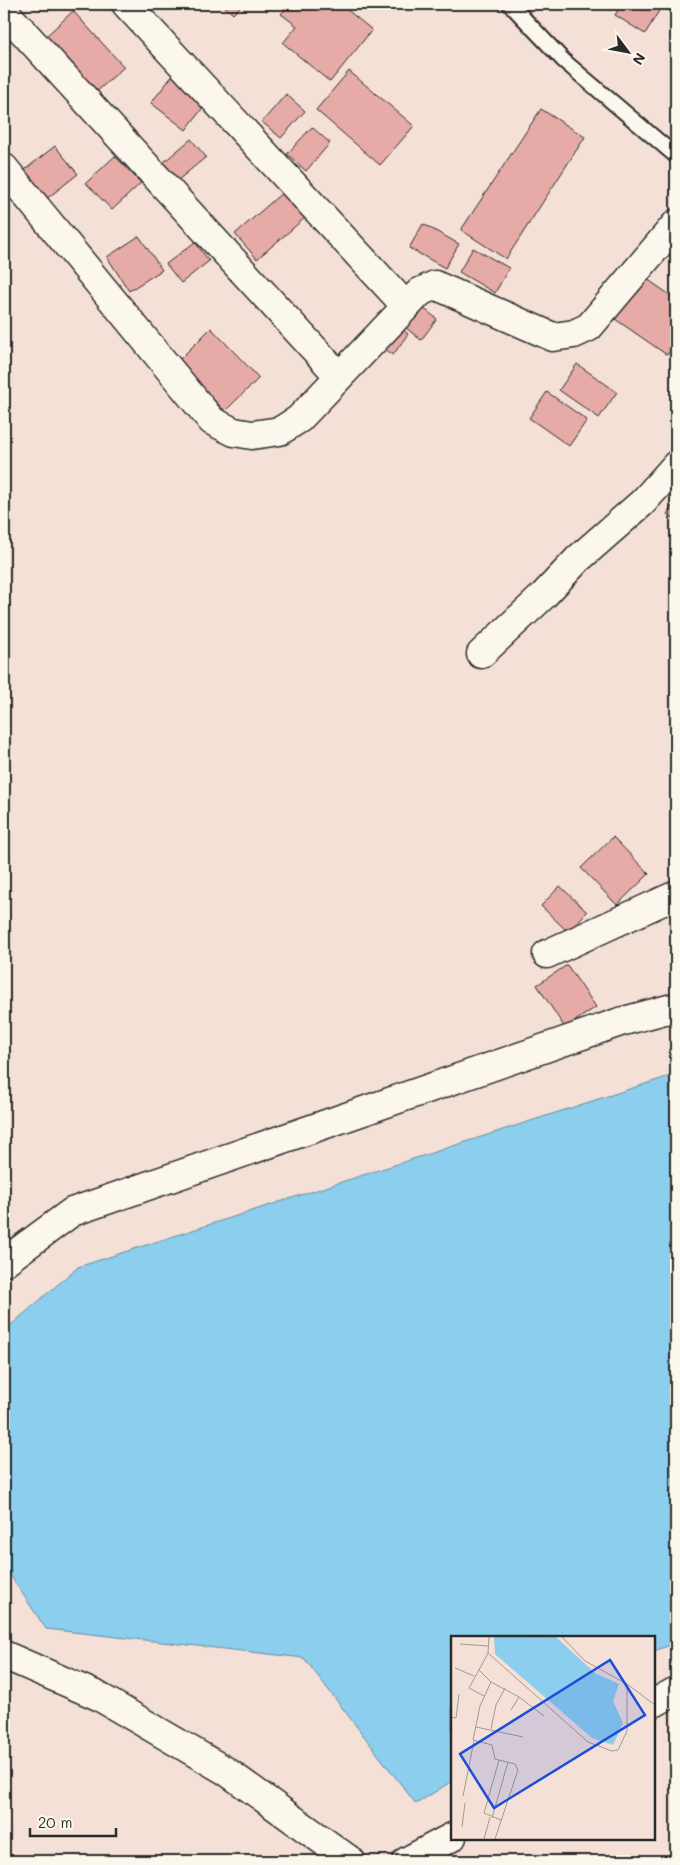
<svg xmlns="http://www.w3.org/2000/svg" width="680" height="1865" viewBox="0 0 680 1865" font-family="Mali,sans-serif">
  <style>
    .water { fill: #8bceed; stroke: #658d9f }
    .building { fill: #e6aba6; stroke: #2b2b2b }
    .lines { fill: none; stroke-linecap: round; stroke-linejoin: round }
    .service-casing { stroke: #2b2b2b; stroke-width: 18 }
    .minor-casing { stroke: #2b2b2b; stroke-width: 31 }
    .tertiary-casing { stroke: #2b2b2b; stroke-width: 31 }
    .service { stroke: #fbf7ec; stroke-width: 14 }
    .minor { stroke: #fbf7ec; stroke-width: 28 }
    .tertiary { stroke: #fbf7ec; stroke-width: 28 }
    .inset-road { fill: none; stroke: #a49892; stroke-width: 1 }
    .view { fill: #1d4ed8; fill-opacity: 0.15; stroke: #1d4ed8; stroke-width: 2.5 }
    .inset-edge { fill: none; stroke: #2b2b2b; stroke-width: 2.5 }
  </style>
  <rect width="100%" height="100%" fill="#f5e0d7"/>
  <filter id="ink" filterUnits="userSpaceOnUse"><feTurbulence type="fractalNoise" baseFrequency=".02" numOctaves="2"/><feDisplacementMap in="SourceGraphic" scale="10" xChannelSelector="R" yChannelSelector="G"/><feConvolveMatrix kernelMatrix="1 2 1 2 8 2 1 2 1" color-interpolation-filters="sRGB"/></filter>
  <g filter="url(#ink)">
    <path class="water" d="M 676,1074 L 676,1643 L 654,1651 L 654,1638 L 452,1638 L 452,1781 L 416,1804 L 304,1658 L 46,1629 L 4,1566 L 4,1331 L 78,1267 Z"/>
    <g class="building">
      <path d="M 222,4 L 243,4 L 233,14 Z"/>
      <path d="M 290,4 L 340,4 L 372,30 L 330,82 L 283,43 L 297,26 L 281,14 Z"/>
      <path d="M 622,4 L 663,4 L 645,34 L 615,15 Z"/>
      <path d="M 73,11 L 124,67 L 93,95 L 43,39 Z"/>
      <path d="M 349,71 L 414,126 L 380,165 L 316,110 Z"/>
      <path d="M 173,75 L 208,101 L 186,130 L 151,103 Z"/>
      <path d="M 286,94 L 305,111 L 281,138 L 262,122 Z"/>
      <path d="M 541,109 L 585,137 L 506,259 L 461,230 Z"/>
      <path d="M 312,127 L 330,143 L 306,171 L 287,154 Z"/>
      <path d="M 191,139 L 206,157 L 172,185 L 158,167 Z"/>
      <path d="M 55,146 L 78,174 L 45,200 L 22,172 Z"/>
      <path d="M 115,156 L 141,183 L 112,210 L 86,183 Z"/>
      <path d="M 284,191 L 306,217 L 257,259 L 235,234 Z"/>
      <path d="M 423,224 L 459,244 L 445,268 L 409,248 Z"/>
      <path d="M 139,236 L 162,270 L 129,291 L 107,257 Z"/>
      <path d="M 195,242 L 209,261 L 181,283 L 166,264 Z"/>
      <path d="M 473,248 L 509,268 L 495,293 L 459,272 Z"/>
      <path d="M 644,277 L 676,299 L 676,341 L 667,355 L 615,319 Z"/>
      <path d="M 422,307 L 437,319 L 421,340 L 406,328 Z"/>
      <path d="M 393,322 L 408,334 L 393,355 L 377,343 Z"/>
      <path d="M 211,328 L 259,378 L 225,411 L 177,362 Z"/>
      <path d="M 577,364 L 617,392 L 599,418 L 559,390 Z"/>
      <path d="M 547,392 L 587,420 L 569,446 L 529,418 Z"/>
      <path d="M 676,500 L 676,520 L 667,514 Z"/>
      <path d="M 613,837 L 649,874 L 617,905 L 581,868 Z"/>
      <path d="M 560,886 L 587,912 L 568,932 L 541,906 Z"/>
      <path d="M 567,965 L 596,1007 L 565,1028 L 537,985 Z"/>
    </g>
    <g class="lines">
      <defs>
        <path id="service" d="M 510,4 L 564,61 L 676,156"/>
        <g id="minor">
          <path d="M 126,4 L 406,306"/>
          <path d="M 4,11 L 339,376"/>
          <path d="M 4,168 L 212,421 L 234,432 L 252,435 L 280,431 L 299,419 L 420,292 L 435,285 L 553,337 L 574,334 L 589,327 L 676,224"/>
          <path d="M 481,654 L 543,596 L 578,559 L 643,502 L 676,465"/>
          <path d="M 547,954 L 676,895"/>
          <path d="M 4,1262 L 72,1212 L 620,1022 L 676,1007"/>
          <path d="M 4,1655 L 98,1696 L 226,1771 L 351,1861"/>
        </g>
        <g id="tertiary">
          <path d="M 654,1703 L 676,1691"/>
          <path d="M 407,1861 L 452,1837"/>
        </g>
      </defs>
      <use href="#service" class="service-casing"/>
      <use href="#minor" class="minor-casing"/>
      <use href="#tertiary" class="tertiary-casing"/>
      <use href="#service" class="service"/>
      <use href="#minor" class="minor"/>
      <use href="#tertiary" class="tertiary"/>
    </g>
  </g>
  <g transform="translate(451 1636)">
    <rect width="204" height="204" fill="#f5e0d7"/>
    <path d="M 43,1 L 105,1 L 144,37 L 168,48 L 162,65 L 172,87 L 162,109 L 141,102 L 44,18 Z" fill="#8bceed"/>
    <path class="inset-road" d="M 38,1 L 37,17 L 28,34 L 40,46 L 29,70 L 22,104 L 41,109 L 44,123 L 64,128 L 67,134 L 44,203M 111,1 L 134,25 L 176,48 L 204,69M 9,8 L 37,10M 37,17 L 137,106 L 161,115 L 167,114 L 176,95 L 176,48M 4,32 L 23,40M 28,34 L 18,52 L 33,60M 40,46 L 68,61 L 93,80M 60,74 L 68,61M 0,81 L 5,82 L 8,58M 25,91 L 72,101M 40,93 L 45,69 L 54,52M 48,124 L 33,177 L 50,184M 12,160 L 23,105M 41,182 L 57,126M 11,191 L 14,167M 33,203 L 39,181"/>
    <path class="view" d="M 159,24 L 194,79 L 43,172 L 9,118 Z"/>
    <rect width="204" height="204" class="inset-edge"/>
  </g>
  <rect width="680" height="1865" fill="none" stroke="#fbf7ec" stroke-width="20"/>
  <rect x="10" y="10" width="660" height="1845" fill="none" stroke="#2b2b2b" stroke-width="2" filter="url(#ink)"/>
  <g transform="translate(628 52) rotate(122)" stroke="#fbf7ec" stroke-width="4" paint-order="stroke">
  <path d="M0-4L9 19L0 12L-9 19Z" fill="#2b2b2b"/>
  <text y="-8" font-size="14" font-weight="bold" text-anchor="middle" fill="#2b2b2b">N</text>
  </g>
  <path d="M30 1828v8h86v-8" fill="none" stroke="#2b2b2b" stroke-width="2.5"/>
  <text x="38" y="1828" font-size="15" fill="#2b2b2b" stroke="#fbf7ec" stroke-width="4" paint-order="stroke">20 m</text>
</svg>
